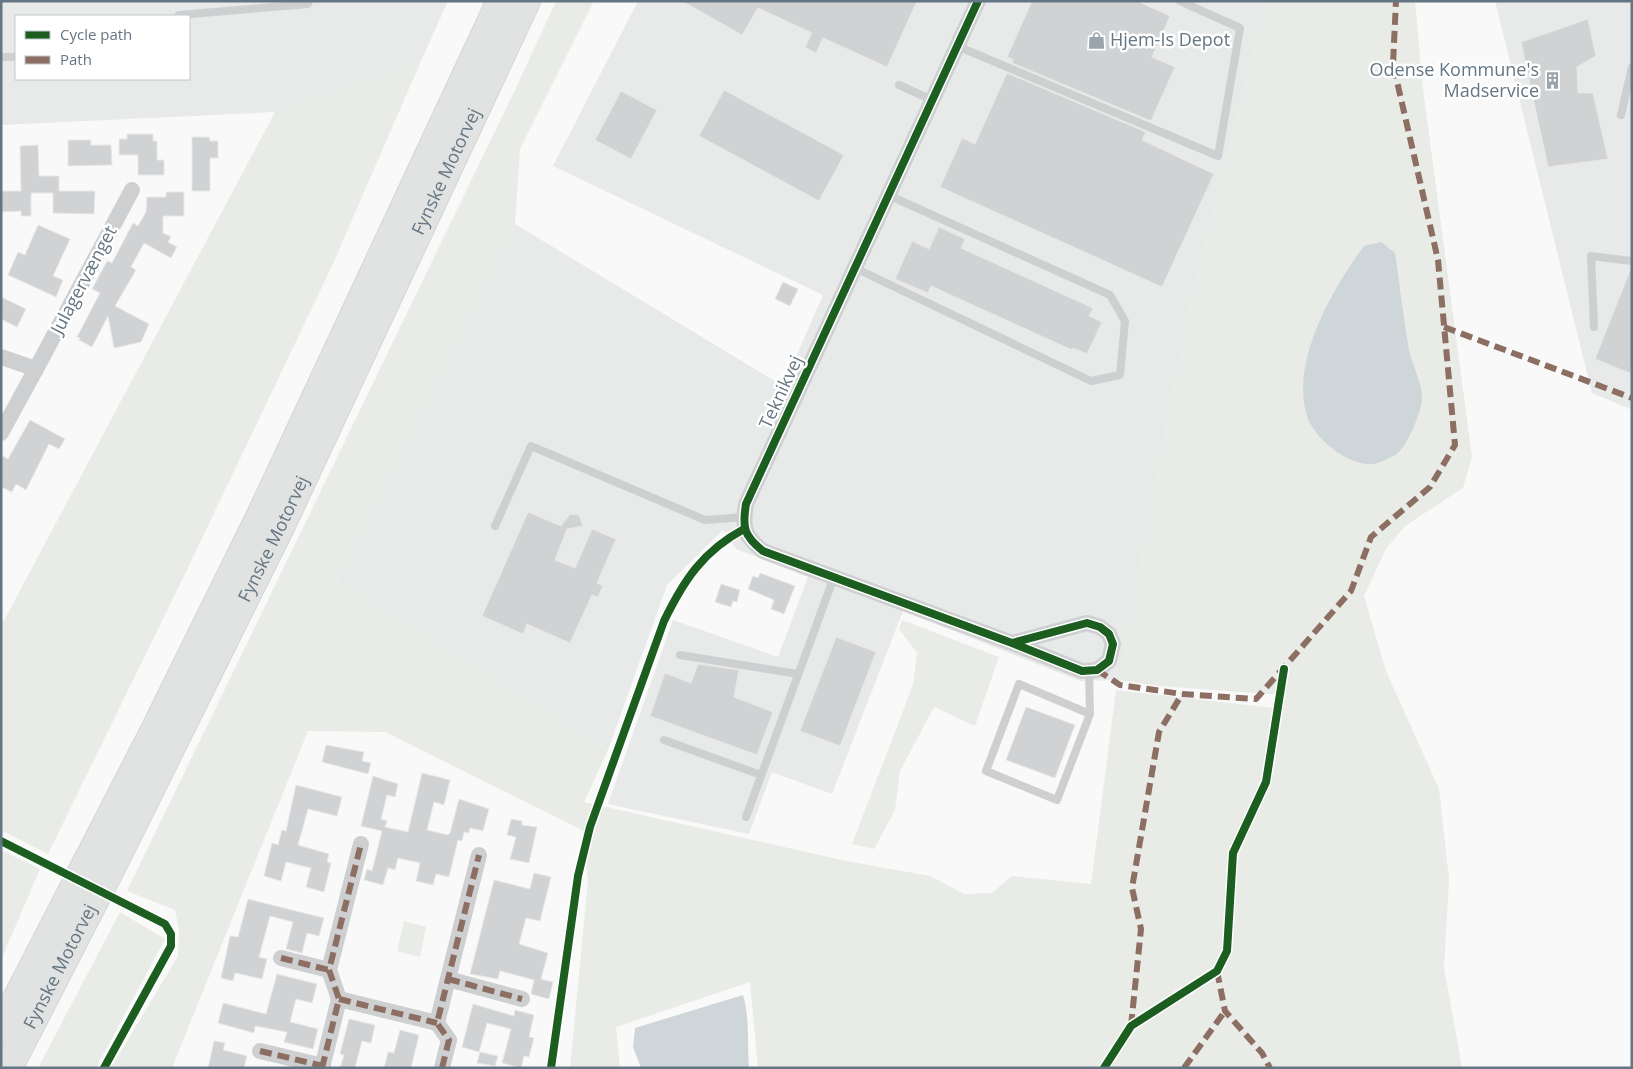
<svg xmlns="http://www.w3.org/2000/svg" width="1633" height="1069" viewBox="0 0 1633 1069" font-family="'Open Sans',sans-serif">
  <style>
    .built { fill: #e8e9e9; fill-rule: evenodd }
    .green { fill: #e8ebe6 }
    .water { fill: #ced6d9 }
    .building { fill: #d0d2d3; stroke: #e8e8e8 }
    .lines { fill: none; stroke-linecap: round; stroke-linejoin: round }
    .highway-casing { stroke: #d5d6d6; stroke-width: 30 }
    .lane { stroke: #cecfd0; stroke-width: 8 }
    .street { stroke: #cecfd0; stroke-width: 16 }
    .highway { stroke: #e1e2e2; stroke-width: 28 }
    .quiet { stroke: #8d6e63; stroke-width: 6; stroke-dasharray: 12 6; stroke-linecap: butt }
    .cycleway-casing { stroke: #fff; stroke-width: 11 }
    .cycleway { stroke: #1b5e20; stroke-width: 8 }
    .labels { text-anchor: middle; stroke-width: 5; stroke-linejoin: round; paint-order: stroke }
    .poi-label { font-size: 18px; fill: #657683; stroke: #fff; text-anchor: start }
    .street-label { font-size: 18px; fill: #657683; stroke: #fff }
  </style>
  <rect width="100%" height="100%" fill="#f9f9f9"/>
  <g class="built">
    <path d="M 1,1 L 448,1 L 421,61 L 275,112 L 1,125 ZM 16,16 L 189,16 L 189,79 L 16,79 Z"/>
    <path d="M 638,1 L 1266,1 L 1192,298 L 1119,680 L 1080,681 L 903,611 L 832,794 L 772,772 L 749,834 L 608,804 L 673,620 L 778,657 L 808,577 L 736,549 L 723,530 L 667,585 L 608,750 L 337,581 L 515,224 L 783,386 L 823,295 L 553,166 Z"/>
    <path d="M 1495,1 L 1632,1 L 1632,410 L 1592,393 Z"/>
  </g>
  <g class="green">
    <path d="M 556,1 L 594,1 L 520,149 L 515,224 L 337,581 L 608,750 L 584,802 L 846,861 L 930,876 L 964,894 L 992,893 L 1012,876 L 1091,884 L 1116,690 L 1282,709 L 1284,695 L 1158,686 L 1119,680 L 1192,298 L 1266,1 L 1415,1 L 1423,89 L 1472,457 L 1463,488 L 1405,526 L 1386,549 L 1364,596 L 1386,671 L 1439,789 L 1449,879 L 1444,967 L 1462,1068 L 758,1068 L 750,982 L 616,1027 L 620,1068 L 570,1068 L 588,881 L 582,830 L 385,732 L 308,731 L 172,1068 L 112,1066 L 178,956 L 179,930 L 175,910 L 127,891 L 515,90 Z"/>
    <path d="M 421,61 L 332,266 L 184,576 L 48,854 L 1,830 L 1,626 L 275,112 Z"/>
    <path d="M 902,620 L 999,657 L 975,726 L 934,707 L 900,771 L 895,810 L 874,849 L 852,844 L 913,685 L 917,653 L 899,629 Z"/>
    <path d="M 1,850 L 40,869 L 1,960 Z"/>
    <path d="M 120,912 L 165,939 L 96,1068 L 38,1068 Z"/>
    <path d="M 404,921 L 426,927 L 420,957 L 397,951 Z"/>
  </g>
  <g class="water">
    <path d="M 1381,242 L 1395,253 C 1400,285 1403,318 1409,350 C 1412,365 1422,382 1422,398 C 1422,411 1408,444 1398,453 C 1394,456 1380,463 1374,464 C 1350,467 1314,439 1307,416 C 1290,361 1333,288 1364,246 Z"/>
    <path d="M 743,995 C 750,1019 747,1044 749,1068 L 641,1068 L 633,1047 L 635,1028 Z"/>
  </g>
  <g class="building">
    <path d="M 682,1 L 917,1 L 887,67 L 823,38 L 816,53 L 805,47 L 812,33 L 758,8 L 742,35 Z"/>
    <path d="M 1032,1 L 1137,1 L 1170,16 L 1152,57 L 1175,67 L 1151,121 L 1012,63 L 1013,59 L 1007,57 Z"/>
    <path d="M 1588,19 L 1596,56 L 1577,67 L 1578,93 L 1593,93 L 1608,159 L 1548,167 L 1521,42 Z"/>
    <path d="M 1007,73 L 1146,132 L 1142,140 L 1214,174 L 1162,287 L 940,187 L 962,138 L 975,144 Z"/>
    <path d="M 724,90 L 844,155 L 819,201 L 699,136 Z"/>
    <path d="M 621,91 L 657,110 L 631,159 L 595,140 Z"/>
    <path d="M 127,134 L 153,134 L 153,141 L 157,141 L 157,160 L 164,160 L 164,175 L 138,175 L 138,155 L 119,155 L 119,139 L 127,139 Z"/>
    <path d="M 192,137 L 209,137 L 210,141 L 218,141 L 218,158 L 210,158 L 210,191 L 192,191 Z"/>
    <path d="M 68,140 L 91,140 L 91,145 L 111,145 L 112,165 L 68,166 Z"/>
    <path d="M 38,145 L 39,176 L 59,176 L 59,191 L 95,191 L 94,214 L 53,213 L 53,193 L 31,193 L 31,216 L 21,216 L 21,211 L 1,212 L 1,191 L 21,191 L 20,146 Z"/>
    <path d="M 166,192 L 184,192 L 184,216 L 163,216 L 163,233 L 171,237 L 168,242 L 177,247 L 171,258 L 144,243 L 131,267 L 136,270 L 115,306 L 149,324 L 141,342 L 114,348 L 108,316 L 92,347 L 79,340 L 80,338 L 77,337 L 100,293 L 92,289 L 107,261 L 112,263 L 133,223 L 138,226 L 146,212 L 147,197 L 166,197 Z"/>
    <path d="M 38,225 L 70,239 L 53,276 L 63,280 L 56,297 L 8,275 L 18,252 L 25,255 Z"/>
    <path d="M 939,227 L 965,239 L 961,248 L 1093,308 L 1089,316 L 1102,322 L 1087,354 L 1073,348 L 1072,350 L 931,286 L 928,293 L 895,279 L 912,241 L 929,249 Z"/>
    <path d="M 1631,268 L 1632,268 L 1632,374 L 1595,359 Z"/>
    <path d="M 783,282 L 798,289 L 790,306 L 775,299 Z"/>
    <path d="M 1,297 L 26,309 L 17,327 L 1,319 Z"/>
    <path d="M 30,420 L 65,439 L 59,449 L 49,444 L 26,490 L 16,484 L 12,492 L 1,487 L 1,455 L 8,459 Z"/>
    <path d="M 528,512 L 561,526 L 570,514 L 579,515 L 583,526 L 567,529 L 555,560 L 575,568 L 592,529 L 616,539 L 597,583 L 603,586 L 598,597 L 592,595 L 570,643 L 527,624 L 523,634 L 482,616 Z"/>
    <path d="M 760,573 L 795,586 L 784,614 L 771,609 L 774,600 L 748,589 L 753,576 L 758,578 Z"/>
    <path d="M 721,584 L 740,590 L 737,602 L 733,601 L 731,607 L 715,602 Z"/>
    <path d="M 836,637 L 876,652 L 840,746 L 800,731 Z"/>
    <path d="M 698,664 L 739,670 L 734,697 L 773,712 L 757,755 L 650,716 L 665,673 L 691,683 Z"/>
    <path d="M 1026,707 L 1075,725 L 1055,778 L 1006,760 Z"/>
    <path d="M 326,745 L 364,752 L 362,761 L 371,763 L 368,774 L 322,762 Z"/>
    <path d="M 422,773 L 450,780 L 444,805 L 434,802 L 427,830 L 448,835 L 450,833 L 459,799 L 489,809 L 483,831 L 470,828 L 469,833 L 464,832 L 462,841 L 458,840 L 449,877 L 436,874 L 433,885 L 416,881 L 420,863 L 398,858 L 395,870 L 388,868 L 383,885 L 364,880 L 367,869 L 372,871 L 382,831 L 361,826 L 373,776 L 398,784 L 395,797 L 387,795 L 381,819 L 387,821 L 385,827 L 408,832 Z"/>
    <path d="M 296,785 L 342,797 L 337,816 L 308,809 L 298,845 L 329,854 L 327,862 L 331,863 L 324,892 L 306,887 L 311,868 L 286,862 L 281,881 L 264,876 L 272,843 L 278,845 L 282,830 L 286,831 Z"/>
    <path d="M 511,819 L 522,821 L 522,825 L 537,827 L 529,863 L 510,859 L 516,837 L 507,835 Z"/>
    <path d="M 534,873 L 551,877 L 540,921 L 526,918 L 519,944 L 548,953 L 541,979 L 553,982 L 549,999 L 531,994 L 534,980 L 500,971 L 498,979 L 470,974 L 494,880 L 530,889 Z"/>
    <path d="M 248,899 L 324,918 L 319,936 L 307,933 L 302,953 L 286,949 L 293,922 L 270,916 L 259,957 L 267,959 L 262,979 L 235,973 L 233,981 L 221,978 L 230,936 L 238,937 Z"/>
    <path d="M 277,974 L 317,984 L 312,1003 L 296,999 L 290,1022 L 318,1029 L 313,1049 L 284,1042 L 287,1032 L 255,1026 L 254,1033 L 218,1023 L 223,1003 L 266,1014 Z"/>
    <path d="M 473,1004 L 514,1016 L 515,1010 L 534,1015 L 529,1037 L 534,1038 L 529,1057 L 524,1056 L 521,1068 L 502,1063 L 511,1029 L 487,1023 L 479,1052 L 462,1047 Z"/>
    <path d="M 349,1019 L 375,1025 L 371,1043 L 362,1041 L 355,1068 L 340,1068 L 344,1055 L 340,1054 Z"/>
    <path d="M 400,1030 L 419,1035 L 411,1068 L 384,1068 L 388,1052 L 394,1053 Z"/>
    <path d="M 214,1041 L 225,1043 L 223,1050 L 247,1056 L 244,1068 L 208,1068 Z"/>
    <path d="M 480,1052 L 498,1056 L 495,1066 L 477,1063 Z"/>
  </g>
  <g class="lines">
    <defs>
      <g id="highway">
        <path d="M 1,1030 L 153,734 L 262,513 L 501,1"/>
        <path id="s1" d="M 8,1068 L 114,862 L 282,523 L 526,1"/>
      </g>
    </defs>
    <use href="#highway" class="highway-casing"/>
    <g class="lane">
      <path d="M 179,15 L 308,4 L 309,1"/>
      <path d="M 957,46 L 1218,156 L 1240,28 L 1180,1"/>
      <path d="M 1,57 L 16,57"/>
      <path d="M 899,85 L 932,100"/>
      <path d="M 1621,115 L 1632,67"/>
      <path d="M 855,268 L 1091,381 L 1120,375 L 1125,321 L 1110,295 L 888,195"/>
      <path d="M 1594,327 L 1591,256 L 1632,261"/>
      <path d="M 495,526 L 531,446 L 705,520 L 744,517"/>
      <path d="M 680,655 L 798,674"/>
      <path d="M 1089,671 L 1090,714 L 1057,800 L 986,771 L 1019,684 L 1090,714"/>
      <path d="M 664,740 L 761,775"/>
      <path d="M 746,817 L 834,577"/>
    </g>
    <g class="street">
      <path d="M 978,1 L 746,504 C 742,528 744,536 763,551 L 1012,643 L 1082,671 L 1097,670 L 1109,661 L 1113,644 L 1109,634 L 1100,627 L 1087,623 L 1012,643"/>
      <path d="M 1,357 L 36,369 L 132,190"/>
      <path d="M 1,433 L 36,369"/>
      <path d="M 281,958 L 329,970"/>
      <path d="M 448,979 L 522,999"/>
      <path d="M 339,999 L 437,1023"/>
      <path d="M 260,1051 L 323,1066"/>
      <path d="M 322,1068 L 339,999 L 329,970 L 361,844"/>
      <path d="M 442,1068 L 449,1040 L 437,1023 L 479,855"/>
    </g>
    <use href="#highway" class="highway"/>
    <g class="quiet">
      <path d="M 1444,327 L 1632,398"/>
      <path d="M 1097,670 L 1120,685 L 1182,694 L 1256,699 L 1351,591 L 1371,537 L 1430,487 L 1455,445 L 1438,260 L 1393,64 L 1396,1"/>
      <path d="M 281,958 L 329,970"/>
      <path d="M 1217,971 L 1225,1011 L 1262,1053 L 1270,1068"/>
      <path d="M 448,979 L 522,999"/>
      <path d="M 339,999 L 437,1023"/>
      <path d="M 1131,1026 L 1141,929 L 1132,888 L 1159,732 L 1182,694"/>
      <path d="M 260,1051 L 323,1066"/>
      <path d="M 322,1068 L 339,999 L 329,970 L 361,844"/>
      <path d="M 442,1068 L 449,1040 L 437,1023 L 479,855"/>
      <path d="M 1184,1068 L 1225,1011"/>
    </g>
    <defs>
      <g id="cycleway">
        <path d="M 978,1 L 746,504 C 742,528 744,536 763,551 L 1012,643 L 1082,671 L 1097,670 L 1109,661 L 1113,644 L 1109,634 L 1100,627 L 1087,623 L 1012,643"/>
        <path d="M 1,841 L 165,924 L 171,934 L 171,946 L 104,1068"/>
        <path d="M 551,1068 L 578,876 L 590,827 L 664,621 C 684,580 703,551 744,529"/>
        <path d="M 1104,1068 L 1131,1026 L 1217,971 L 1227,951 L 1233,853 L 1266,782 L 1284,669"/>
      </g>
    </defs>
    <use href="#cycleway" class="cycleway-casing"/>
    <use href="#cycleway" class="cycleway"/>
  </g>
  <defs>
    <symbol id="shop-bare" viewBox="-9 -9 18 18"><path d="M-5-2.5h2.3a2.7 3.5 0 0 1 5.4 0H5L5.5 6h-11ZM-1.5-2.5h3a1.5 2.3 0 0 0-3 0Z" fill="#99a4ac" stroke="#fff" stroke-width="2.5" paint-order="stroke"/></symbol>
    <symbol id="building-bare" viewBox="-9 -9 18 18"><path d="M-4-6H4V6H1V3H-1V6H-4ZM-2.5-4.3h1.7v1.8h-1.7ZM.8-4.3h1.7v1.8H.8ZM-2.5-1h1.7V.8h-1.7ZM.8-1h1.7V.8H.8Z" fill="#99a4ac" stroke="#fff" stroke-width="2.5" paint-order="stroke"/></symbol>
  </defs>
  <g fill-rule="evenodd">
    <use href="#shop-bare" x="1084" y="28" width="25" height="25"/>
    <use href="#building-bare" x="1540" y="68" width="25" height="25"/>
  </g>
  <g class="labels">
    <g class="poi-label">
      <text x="1110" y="46">Hjem-Is Depot</text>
      <text x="1539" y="76" text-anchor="end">Odense Kommune's<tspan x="1539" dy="21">Madservice</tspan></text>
    </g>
    <g class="street-label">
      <text dy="6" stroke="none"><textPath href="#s1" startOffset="998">Fynske Motorvej</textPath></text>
      <text transform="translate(84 280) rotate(-62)" y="6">Julagervænget</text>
      <text transform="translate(781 392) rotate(-65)" y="6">Teknikvej</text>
      <text dy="6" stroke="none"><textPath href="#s1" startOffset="592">Fynske Motorvej</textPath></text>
      <text dy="6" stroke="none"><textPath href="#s1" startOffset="114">Fynske Motorvej</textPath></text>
    </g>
  </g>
  <rect width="1633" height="1069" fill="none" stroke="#657683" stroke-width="5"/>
  <rect x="15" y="15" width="175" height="65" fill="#ffffff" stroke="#c1c8cd"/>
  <rect x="25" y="31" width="25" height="8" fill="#1b5e20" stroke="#c1c8cd"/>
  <text x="60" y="40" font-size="15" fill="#657683">Cycle path</text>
  <rect x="25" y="56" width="25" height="8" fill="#8d6e63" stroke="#c1c8cd"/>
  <text x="60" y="65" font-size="15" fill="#657683">Path</text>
</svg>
